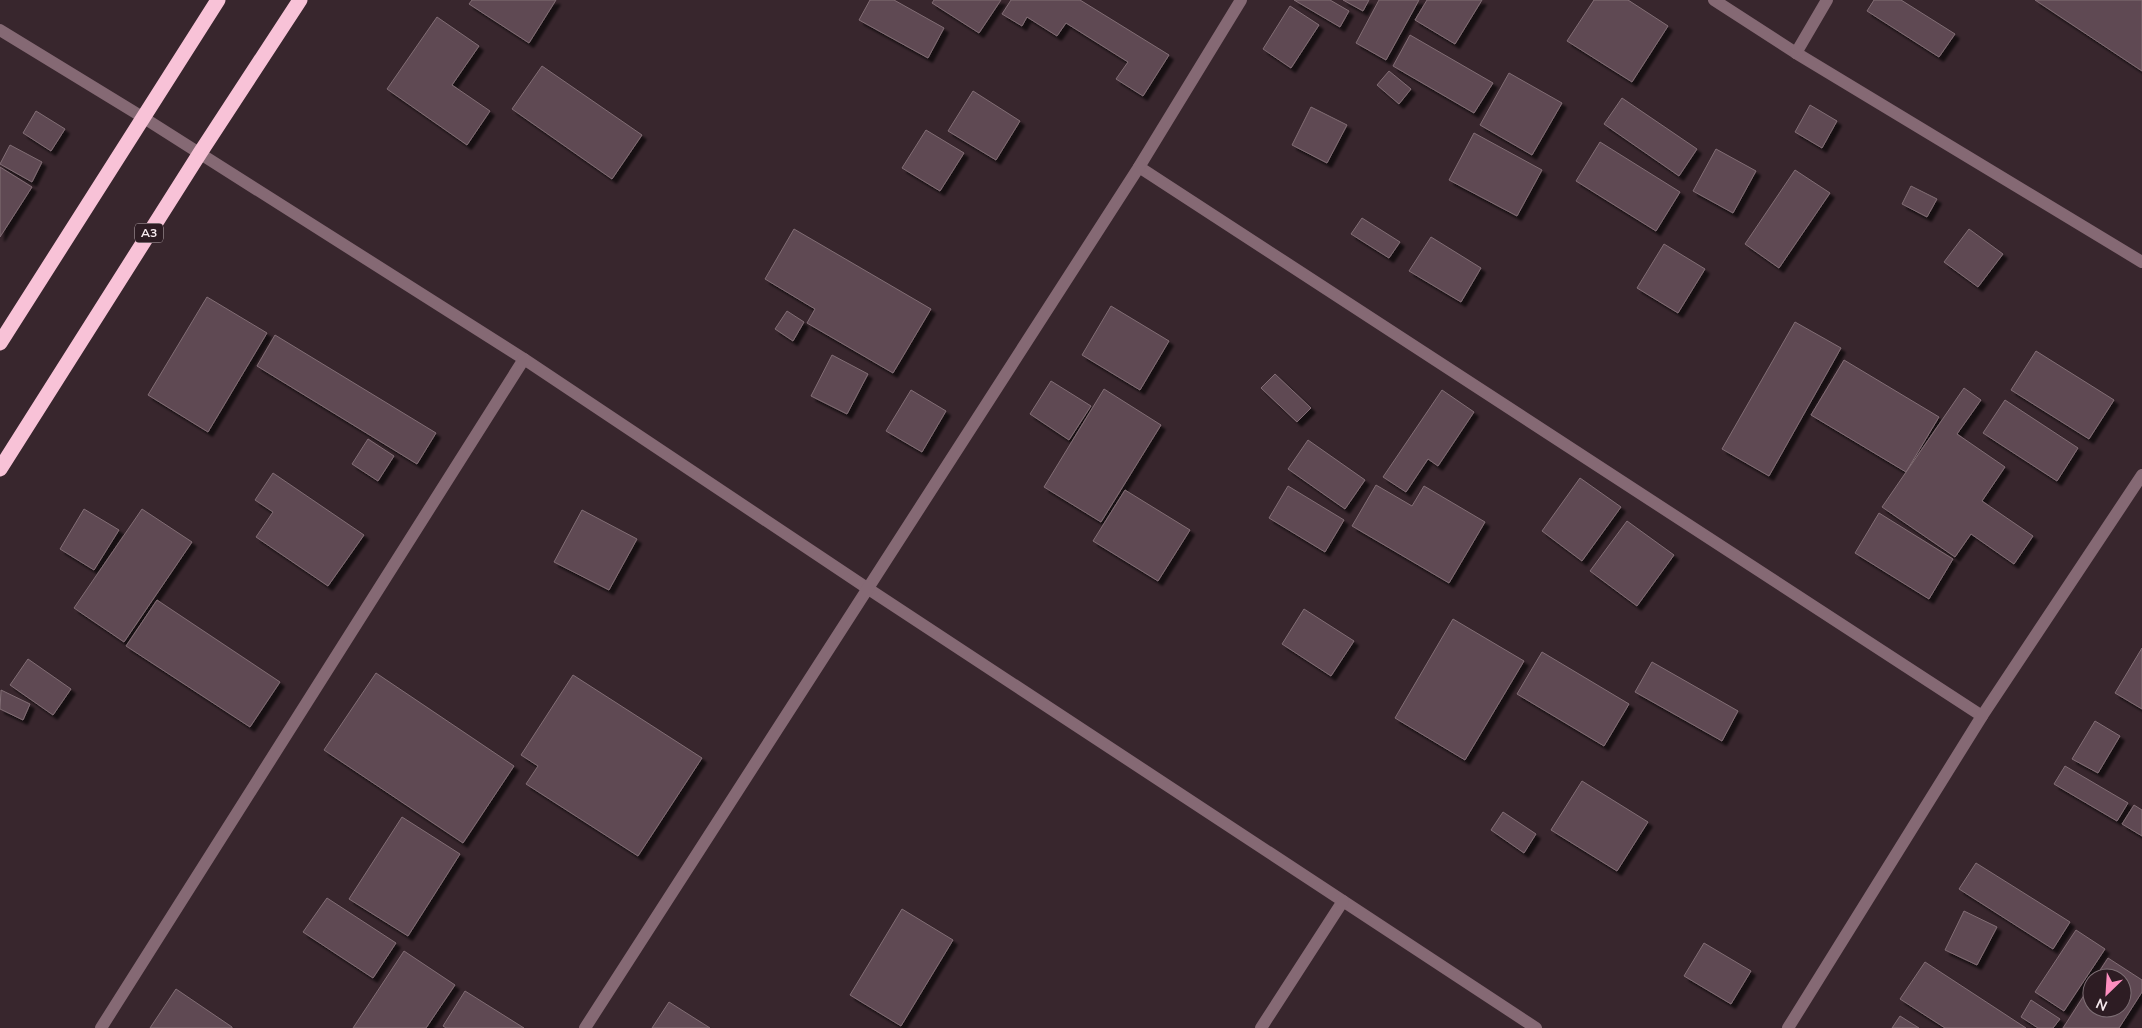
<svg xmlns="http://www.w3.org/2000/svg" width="2142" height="1028" viewBox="0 0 2142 1028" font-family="Mulish,sans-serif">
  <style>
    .building { fill: #5e4a52; stroke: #826d75; filter: url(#shadow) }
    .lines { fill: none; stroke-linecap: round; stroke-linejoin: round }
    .street { stroke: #856974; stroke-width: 12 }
    .highway { stroke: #f8c2d7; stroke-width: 15 }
    .labels { text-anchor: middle; stroke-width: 4; stroke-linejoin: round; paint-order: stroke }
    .shield { fill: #2d1c23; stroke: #baadb2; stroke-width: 1 }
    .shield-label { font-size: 12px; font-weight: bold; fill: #f7ebef }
  </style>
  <defs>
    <filter id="shadow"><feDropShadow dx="4.5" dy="4.5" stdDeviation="1" flood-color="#0009"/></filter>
  </defs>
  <rect width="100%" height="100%" fill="#38262d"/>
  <g class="building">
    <path d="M 472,0 L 556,0 L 529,43 L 469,4 Z"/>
    <path d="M 870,0 L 894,0 L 944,28 L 928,58 L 859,20 Z"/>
    <path d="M 934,0 L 1001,0 L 979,33 L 932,3 Z"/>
    <path d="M 1011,0 L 1080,0 L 1169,55 L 1143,96 L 1116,79 L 1128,62 L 1066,23 L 1057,36 L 1027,17 L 1022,26 L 1002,14 Z"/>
    <path d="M 1294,0 L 1330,0 L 1349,11 L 1340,27 Z"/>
    <path d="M 1343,0 L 1369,0 L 1363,11 Z"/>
    <path d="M 1379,0 L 1419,0 L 1386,60 L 1356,43 Z"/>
    <path d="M 1427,0 L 1482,0 L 1455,44 L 1415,20 Z"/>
    <path d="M 1594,0 L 1628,0 L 1668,26 L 1632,82 L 1567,41 Z"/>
    <path d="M 1874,0 L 1901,0 L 1955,34 L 1939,57 L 1867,11 Z"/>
    <path d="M 2035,0 L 2142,0 L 2142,71 Z"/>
    <path d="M 1290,6 L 1319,25 L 1291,68 L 1263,49 Z"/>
    <path d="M 437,17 L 479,46 L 452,85 L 490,111 L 467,145 L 387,89 Z"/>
    <path d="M 1410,35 L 1493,83 L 1474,113 L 1393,66 Z"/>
    <path d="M 542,66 L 642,135 L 612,179 L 512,109 Z"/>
    <path d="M 1389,71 L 1411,89 L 1399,104 L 1377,85 Z"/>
    <path d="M 1509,73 L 1562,103 L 1532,155 L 1480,125 Z"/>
    <path d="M 973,91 L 1020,121 L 996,160 L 948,131 Z"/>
    <path d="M 1622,98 L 1697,149 L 1679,176 L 1604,124 Z"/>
    <path d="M 1810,105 L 1837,121 L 1822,148 L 1795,132 Z"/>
    <path d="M 1311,107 L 1347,125 L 1327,163 L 1292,145 Z"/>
    <path d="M 36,111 L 65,129 L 51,151 L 23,133 Z"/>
    <path d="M 926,130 L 964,153 L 940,191 L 902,168 Z"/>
    <path d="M 1474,133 L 1542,170 L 1517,216 L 1449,180 Z"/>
    <path d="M 1600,142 L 1680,192 L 1656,231 L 1576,181 Z"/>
    <path d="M 10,145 L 42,162 L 32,182 L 0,164 Z"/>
    <path d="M 1716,149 L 1756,171 L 1733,213 L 1693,191 Z"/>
    <path d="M 0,167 L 32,187 L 0,237 Z"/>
    <path d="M 1795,170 L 1830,193 L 1779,268 L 1745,244 Z"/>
    <path d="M 1911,186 L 1937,199 L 1927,217 L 1902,204 Z"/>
    <path d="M 1362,218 L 1400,242 L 1389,258 L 1351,234 Z"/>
    <path d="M 794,229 L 931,309 L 893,373 L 807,323 L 815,309 L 765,279 Z"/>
    <path d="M 1969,229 L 2003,254 L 1978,287 L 1944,262 Z"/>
    <path d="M 1431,237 L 1481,268 L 1461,302 L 1409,271 Z"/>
    <path d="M 1664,244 L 1705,269 L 1678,313 L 1637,288 Z"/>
    <path d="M 207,297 L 267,333 L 208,432 L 148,395 Z"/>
    <path d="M 1111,306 L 1169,341 L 1140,390 L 1082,355 Z"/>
    <path d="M 787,311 L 804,322 L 793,341 L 775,329 Z"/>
    <path d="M 1795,322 L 1841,348 L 1769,476 L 1722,449 Z"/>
    <path d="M 275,335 L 436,433 L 417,464 L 257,366 Z"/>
    <path d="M 2036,351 L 2114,400 L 2089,439 L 2011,390 Z"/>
    <path d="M 832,355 L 868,374 L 847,414 L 811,396 Z"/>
    <path d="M 1844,360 L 1939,417 L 1906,472 L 1811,415 Z"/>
    <path d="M 1275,374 L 1311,408 L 1297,422 L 1261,388 Z"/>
    <path d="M 1051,381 L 1091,406 L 1069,440 L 1030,414 Z"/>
    <path d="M 1964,388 L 1981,400 L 1957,434 L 2005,467 L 1982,501 L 2033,536 L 2014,564 L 1971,534 L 1955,557 L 1882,507 Z"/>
    <path d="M 1104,389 L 1161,425 L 1101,522 L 1044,487 Z"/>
    <path d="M 911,390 L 946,411 L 922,452 L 886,431 Z"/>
    <path d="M 1442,390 L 1474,412 L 1438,466 L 1428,459 L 1406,492 L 1383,477 Z"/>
    <path d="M 2005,400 L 2078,448 L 2057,481 L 1983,433 Z"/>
    <path d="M 368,439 L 394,456 L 378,481 L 352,464 Z"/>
    <path d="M 1308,440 L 1365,480 L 1345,509 L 1288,469 Z"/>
    <path d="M 273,473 L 364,535 L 328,586 L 256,537 L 273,512 L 255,500 Z"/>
    <path d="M 1580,478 L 1621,507 L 1582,561 L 1542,531 Z"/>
    <path d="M 1376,485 L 1412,506 L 1424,486 L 1485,522 L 1449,583 L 1352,526 Z"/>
    <path d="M 1288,486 L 1344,520 L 1325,552 L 1269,518 Z"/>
    <path d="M 1125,490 L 1190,530 L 1158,581 L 1093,541 Z"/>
    <path d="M 84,509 L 119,530 L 94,570 L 60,549 Z"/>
    <path d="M 142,509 L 192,542 L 124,642 L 74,608 Z"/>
    <path d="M 582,510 L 637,539 L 609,590 L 554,562 Z"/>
    <path d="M 1879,513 L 1953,559 L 1929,599 L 1855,553 Z"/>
    <path d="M 1627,521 L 1674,555 L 1637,606 L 1590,571 Z"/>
    <path d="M 157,600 L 280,682 L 250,727 L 126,646 Z"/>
    <path d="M 1304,609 L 1354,641 L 1331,676 L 1282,644 Z"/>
    <path d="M 1453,619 L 1524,661 L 1465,760 L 1395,718 Z"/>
    <path d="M 2142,648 L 2142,709 L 2115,693 Z"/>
    <path d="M 1542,652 L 1629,704 L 1604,746 L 1517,694 Z"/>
    <path d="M 28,659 L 71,689 L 53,715 L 10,685 Z"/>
    <path d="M 1652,662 L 1738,711 L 1722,741 L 1635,692 Z"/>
    <path d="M 376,673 L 514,766 L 463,843 L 324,750 Z"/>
    <path d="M 573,675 L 702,758 L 638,856 L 526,784 L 538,766 L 521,755 Z"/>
    <path d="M 1,690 L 30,704 L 23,720 L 0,709 Z"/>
    <path d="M 2095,721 L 2120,736 L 2098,773 L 2072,759 Z"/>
    <path d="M 2065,766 L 2128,803 L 2117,821 L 2054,784 Z"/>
    <path d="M 1582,781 L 1648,822 L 1617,871 L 1551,830 Z"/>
    <path d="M 2134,805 L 2142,810 L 2142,836 L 2122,824 Z"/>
    <path d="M 1503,812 L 1536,834 L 1524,853 L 1491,830 Z"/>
    <path d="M 402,817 L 460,854 L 408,936 L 349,899 Z"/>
    <path d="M 1976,863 L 2070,922 L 2053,949 L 1959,889 Z"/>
    <path d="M 327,898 L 396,943 L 373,978 L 303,932 Z"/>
    <path d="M 902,909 L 953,940 L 901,1026 L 850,995 Z"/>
    <path d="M 1964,911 L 1997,927 L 1977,965 L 1945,950 Z"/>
    <path d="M 2076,930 L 2105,949 L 2064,1011 L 2035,992 Z"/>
    <path d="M 1704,943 L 1751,971 L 1731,1004 L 1684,976 Z"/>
    <path d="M 404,951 L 455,985 L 426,1028 L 353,1028 Z"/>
    <path d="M 2108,958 L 2142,980 L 2142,992 L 2119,1028 L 2063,1028 L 2092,983 L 2092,1008 L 2122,1008 L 2122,978 L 2095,978 Z"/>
    <path d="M 1925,962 L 2026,1028 L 1945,1028 L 1900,999 Z"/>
    <path d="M 176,989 L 232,1027 L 232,1028 L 150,1028 Z"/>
    <path d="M 465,991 L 524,1028 L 446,1028 L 443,1026 Z"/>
    <path d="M 2031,1000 L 2060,1019 L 2053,1028 L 2038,1028 L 2021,1017 Z"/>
    <path d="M 669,1002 L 710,1028 L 652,1028 Z"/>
    <path d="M 1900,1016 L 1919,1028 L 1892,1028 Z"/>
  </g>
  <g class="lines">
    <g class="street">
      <path d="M 1714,0 L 1796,53 L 2142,262"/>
      <path d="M 0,30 L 144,118 L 524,359 L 867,588 L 1536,1028"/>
      <path d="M 1796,53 L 1827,0"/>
      <path d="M 1139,167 L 1982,716"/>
      <path d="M 101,1028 L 524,359"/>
      <path d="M 585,1028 L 1139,167 L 1241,0"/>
      <path d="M 1261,1028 L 1343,901"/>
      <path d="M 1788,1028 L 1982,716 L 2142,475"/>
    </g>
    <g class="highway">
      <path d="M 0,343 L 218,0"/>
      <path d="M 0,469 L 200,153 L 300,0"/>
    </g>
  </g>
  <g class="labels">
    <rect class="shield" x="135" y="223.5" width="28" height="19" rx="4"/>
    <g class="shield-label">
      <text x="149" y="237">A3</text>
    </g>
  </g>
  <g transform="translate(2107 993) rotate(205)"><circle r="24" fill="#2d1c23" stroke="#7e6f75"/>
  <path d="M0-4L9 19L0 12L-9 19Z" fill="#fd8ebf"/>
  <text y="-8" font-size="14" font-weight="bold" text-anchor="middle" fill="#f7ebef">N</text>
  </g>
</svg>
